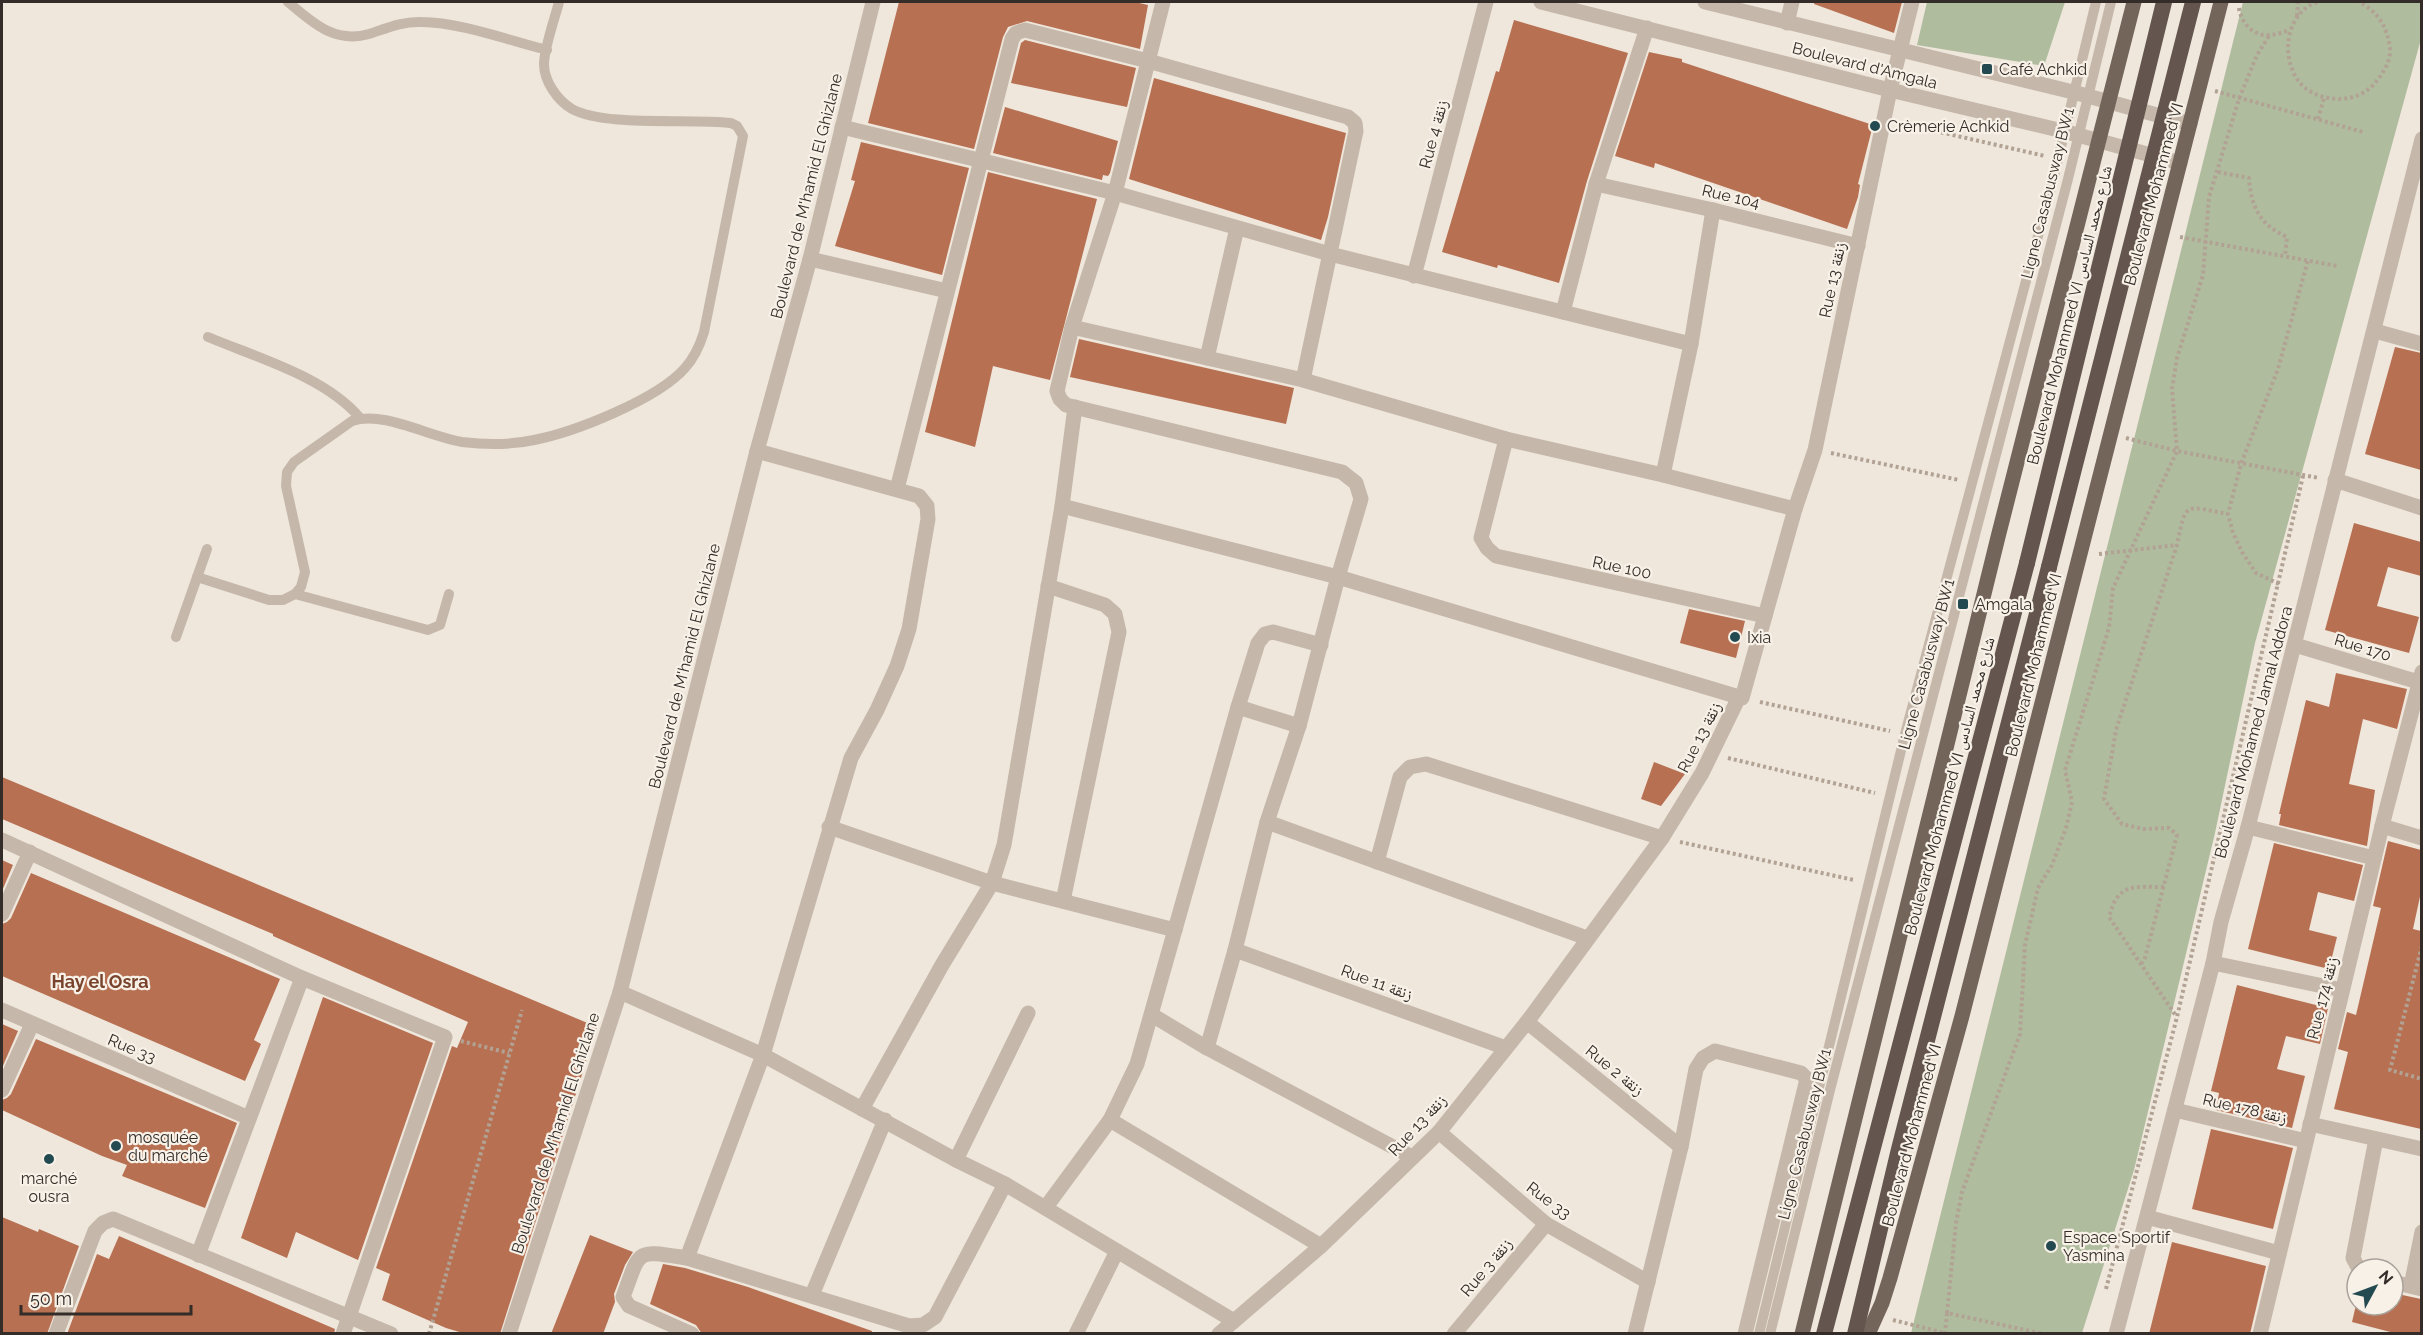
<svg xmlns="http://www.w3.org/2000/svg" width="2423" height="1335" viewBox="0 0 2423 1335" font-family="Raleway,'Noto Naskh Arabic',sans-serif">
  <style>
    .grass { fill: #b0bc9e }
    .building { fill: #b77052 }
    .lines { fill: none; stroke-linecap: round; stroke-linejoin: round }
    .path { stroke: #b1a294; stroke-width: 4; stroke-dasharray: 3 3; stroke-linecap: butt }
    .service { stroke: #c5b8aa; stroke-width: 10 }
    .minor { stroke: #c5b8aa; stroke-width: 15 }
    .tertiary { stroke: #c5b8aa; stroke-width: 15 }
    .primary { stroke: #74655b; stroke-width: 15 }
    .trunk { stroke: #64564e; stroke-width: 16 }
    .trunk-bridge { stroke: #64564e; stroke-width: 16 }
    .poi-dot { fill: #234a50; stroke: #f7f1e8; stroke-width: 2 }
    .labels { text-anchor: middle; stroke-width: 4.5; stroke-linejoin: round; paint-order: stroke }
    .street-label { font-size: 16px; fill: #332c28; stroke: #f7f1e8 }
    .poi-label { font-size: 16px; fill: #332c28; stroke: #f7f1e8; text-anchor: start }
    .neighbourhood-label { font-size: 18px; font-weight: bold; fill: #78422c; stroke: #f7f1e8 }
  </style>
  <rect width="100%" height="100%" fill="#efe7dc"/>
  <g class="grass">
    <path d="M 1927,2 L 2065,2 L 2044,66 L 1917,45 Z"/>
    <path d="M 2243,2 L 2421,2 L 2421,39 L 2255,643 L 2215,833 L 2134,1170 L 2082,1333 L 1911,1333 Z"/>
  </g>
  <g class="building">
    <path d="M 899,2 L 1135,2 L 1148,5 L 1140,49 L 1027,21 L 1008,27 L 1003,37 L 974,149 L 868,123 Z"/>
    <path d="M 1814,2 L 1902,2 L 1894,33 L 1814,4 Z"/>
    <path d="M 1514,20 L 1628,53 L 1587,181 L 1559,283 L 1498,265 L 1497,268 L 1442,252 L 1496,71 L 1499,72 Z"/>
    <path d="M 1025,40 L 1136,68 L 1127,107 L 1011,83 L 1021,43 Z"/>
    <path d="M 1649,52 L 1682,59 L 1682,62 L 1873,125 L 1858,184 L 1860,185 L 1858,197 L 1847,229 L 1655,163 L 1654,168 L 1615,156 Z"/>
    <path d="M 1154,78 L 1346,133 L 1328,217 L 1321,240 L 1129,179 Z"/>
    <path d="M 1005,107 L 1118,141 L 1110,173 L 1108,176 L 1103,175 L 1102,180 L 993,153 Z"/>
    <path d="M 861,142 L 969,168 L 942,275 L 835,246 L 855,181 L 851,180 Z"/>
    <path d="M 988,172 L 1097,199 L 1050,380 L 993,366 L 975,447 L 925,432 Z"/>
    <path d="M 1079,339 L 1294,388 L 1286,424 L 1070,377 Z"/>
    <path d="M 2395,347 L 2421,353 L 2421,470 L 2365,454 Z"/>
    <path d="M 2354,523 L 2421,542 L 2421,576 L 2388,567 L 2377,606 L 2419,617 L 2409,653 L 2325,630 Z"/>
    <path d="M 1689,609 L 1745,621 L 1736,658 L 1680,643 Z"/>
    <path d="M 2336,673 L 2407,689 L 2397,729 L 2363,719 L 2349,784 L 2375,790 L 2367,846 L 2279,825 L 2281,814 L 2279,814 L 2306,700 L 2329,707 Z"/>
    <path d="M 1654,762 L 1685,774 L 1661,806 L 1641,799 Z"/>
    <path d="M 2,777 L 597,1027 L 500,1334 L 466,1334 L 446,1328 L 382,1300 L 390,1274 L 376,1268 L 452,1046 L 457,1048 L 468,1022 L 273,936 L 273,934 L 2,819 Z"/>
    <path d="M 2388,841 L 2421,850 L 2421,892 L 2413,929 L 2421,931 L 2421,1129 L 2334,1109 L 2348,1052 L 2338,1049 L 2347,1012 L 2356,1015 L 2381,908 L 2373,906 Z"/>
    <path d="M 2274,843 L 2363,865 L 2354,901 L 2318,892 L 2309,930 L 2337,937 L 2329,969 L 2248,949 Z"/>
    <path d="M 2,860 L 13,865 L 2,891 Z"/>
    <path d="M 31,873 L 280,979 L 254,1040 L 261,1044 L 245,1081 L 2,976 L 2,924 L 7,922 L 11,918 Z"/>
    <path d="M 2237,985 L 2328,1008 L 2320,1044 L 2286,1036 L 2277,1069 L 2305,1076 L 2292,1128 L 2216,1110 L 2219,1093 L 2211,1091 Z"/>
    <path d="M 323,997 L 433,1043 L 358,1260 L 296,1232 L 287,1258 L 241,1238 Z"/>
    <path d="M 2,1024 L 18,1031 L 2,1068 Z"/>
    <path d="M 36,1039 L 237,1123 L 205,1208 L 122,1176 L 127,1165 L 102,1156 L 2,1110 L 2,1100 L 7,1098 L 11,1094 Z"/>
    <path d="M 2211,1129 L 2293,1148 L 2273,1229 L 2192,1209 Z"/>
    <path d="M 2,1217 L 38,1232 L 39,1229 L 79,1246 L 47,1334 L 2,1334 Z"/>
    <path d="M 590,1235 L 633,1252 L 625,1265 L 614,1294 L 615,1302 L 603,1334 L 551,1334 Z"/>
    <path d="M 119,1236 L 335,1329 L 334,1334 L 67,1334 L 97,1254 L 109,1259 Z"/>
    <path d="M 2172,1242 L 2266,1266 L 2250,1334 L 2149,1334 Z"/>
    <path d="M 663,1264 L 685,1268 L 748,1287 L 872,1331 L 872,1334 L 702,1334 L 696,1325 L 650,1304 Z"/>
    <path d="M 2393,1293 L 2421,1299 L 2421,1334 L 2398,1334 L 2352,1322 L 2356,1305 L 2393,1305 Z"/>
  </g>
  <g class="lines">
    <g class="path">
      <path d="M 2317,2 C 2285,13 2280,59 2300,83 C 2318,103 2356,105 2374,84 C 2382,75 2391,62 2390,48 C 2387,26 2378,12 2359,2"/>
      <path d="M 2239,8 C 2241,23 2254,37 2270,35 C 2276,35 2283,32 2290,30"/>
      <path d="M 2297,16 L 2298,2"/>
      <path d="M 2215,91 L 2363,132"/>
      <path d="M 2318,119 L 2324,98"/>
      <path d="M 1900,123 L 2045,156"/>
      <path d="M 2218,172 L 2249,178 C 2251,207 2260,225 2287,237 L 2285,256"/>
      <path d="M 2180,237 L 2337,266"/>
      <path d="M 2126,438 L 2177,451 L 2319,478"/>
      <path d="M 1831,453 L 1959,480"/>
      <path d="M 2099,554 L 2177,545"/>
      <path d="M 2279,584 L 2256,573 L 2242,552 L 2233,533 L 2228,514 L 2241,464 L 2278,369 L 2308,260"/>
      <path d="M 1760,702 L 1890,731"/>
      <path d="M 1728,758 L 1875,793"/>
      <path d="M 1680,842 L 1854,880"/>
      <path d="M 2164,887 C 2134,887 2118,882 2109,917 L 2176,1016"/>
      <path d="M 2422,946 L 2390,1070 L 2422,1079"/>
      <path d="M 2141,964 L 2145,958 L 2177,835 L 2169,828 L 2143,829 L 2122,824 L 2104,799 L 2116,730 L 2177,545 C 2186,500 2185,506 2228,514"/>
      <path d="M 461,1041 L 509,1053"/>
      <path d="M 2106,1289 L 2177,1017 L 2303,476"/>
      <path d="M 1947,1313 L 1956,1223 L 1962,1192 L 2020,1034 L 2025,945 L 2038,888 L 2052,865 L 2066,828 L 2072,802 L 2065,770 L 2109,628 L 2113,588 L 2177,451 L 2172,389 L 2177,358 L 2203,275 L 2209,197 L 2239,99 L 2257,55 L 2269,36"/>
      <path d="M 1893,1320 L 1945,1333"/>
      <path d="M 429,1334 L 522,1010"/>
      <path d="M 1945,1334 L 1947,1313 L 2044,1334"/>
    </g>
    <g class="service">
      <path d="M 288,2 C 312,22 334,44 369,34 C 387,28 403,21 422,22 C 458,22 511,41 547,50"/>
      <path d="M 208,337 C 258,358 326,377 360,418"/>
      <path d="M 197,577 L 269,600 L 283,600 L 295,594 L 301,587 L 305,572 L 286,486 L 287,472 L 294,462 L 352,421 C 383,410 429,437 462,442 C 486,445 511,445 534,440 C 575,432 658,399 685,368 C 694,358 700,345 704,332 L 743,136 L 737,126 L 731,123 C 690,118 604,127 572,109 C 557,100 544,81 544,64 C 544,48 555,18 559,2"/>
      <path d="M 295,594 L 428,630 L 440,625 L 449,594"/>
      <path d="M 176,637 L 207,549"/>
      <path d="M 1759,1334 L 1905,734 L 2054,176 L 2096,2"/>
      <path d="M 1770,1334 L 1830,1090 L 2068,179 L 2111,2"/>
    </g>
    <g class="minor">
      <path d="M 1163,2 L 1115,193 L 1072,327 L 1057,391 L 1060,399 L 1066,405 L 1342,472 L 1356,483 L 1361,499 L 1338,577 L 1299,726 L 1267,822 L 1235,950 L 1207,1048"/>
      <path d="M 1787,23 L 1792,2"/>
      <path d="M 842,127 L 1115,193 L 1330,254 L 1691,344"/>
      <path d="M 1596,184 L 1713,210 L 1858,246"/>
      <path d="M 810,259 L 947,291"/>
      <path d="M 1414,276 L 1486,2"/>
      <path d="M 1563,312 L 1596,184 L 1647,28"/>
      <path d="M 1072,327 L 1303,380 L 1506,439 L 1663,475 L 1795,509"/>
      <path d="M 2375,331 L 2422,344"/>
      <path d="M 1207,358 L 1237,228"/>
      <path d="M 1506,439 L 1481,538 L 1487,548 L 1496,556 L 1765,616"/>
      <path d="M 1663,475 L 1691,344 L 1713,210"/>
      <path d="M 2335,480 L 2422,508"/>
      <path d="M 897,489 L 1012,39 L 1016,33 L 1025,30 L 1148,61 L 1348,117 L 1355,123 L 1356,131 L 1303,380"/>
      <path d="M 1062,506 L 1338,577 L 1739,697"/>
      <path d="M 1048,586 L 1105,605 L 1115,614 L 1119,632 L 1063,901"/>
      <path d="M 2295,645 L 2422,683"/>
      <path d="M 1238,707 L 1299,726"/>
      <path d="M 1267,822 L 1587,938"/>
      <path d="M 2382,826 L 2422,838"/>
      <path d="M 829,827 L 992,883 L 1175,930"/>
      <path d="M 2248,827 L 2374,858"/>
      <path d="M 2,840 L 302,978 L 445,1037 L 343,1334"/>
      <path d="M 1377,862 L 1400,777 L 1410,767 L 1426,764 L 1662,838"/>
      <path d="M 2,914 L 30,852"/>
      <path d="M 1235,950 L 1506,1048"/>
      <path d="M 2213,963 L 2342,990"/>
      <path d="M 620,992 L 763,1055 L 956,1160 L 1005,1184 L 1234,1321"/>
      <path d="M 2,1010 L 249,1118"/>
      <path d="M 1152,1015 L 1207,1048 L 1412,1157"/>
      <path d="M 1527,1022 L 1681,1147"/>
      <path d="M 2,1090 L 32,1024"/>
      <path d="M 862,1109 L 942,965 L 992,883 L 1004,845 L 1062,506 L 1075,407"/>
      <path d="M 2175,1110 L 2306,1141"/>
      <path d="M 1110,1120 L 1321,1246"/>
      <path d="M 2310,1124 L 2422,1149"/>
      <path d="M 1439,1132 L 1546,1224 L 1648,1282"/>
      <path d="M 956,1160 L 1028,1013"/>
      <path d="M 1046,1207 L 1110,1120 L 1137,1064 L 1238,707 L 1258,643 L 1265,634 L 1273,632 L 1321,645"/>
      <path d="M 2147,1217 L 2279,1253"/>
      <path d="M 198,1255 L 302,978"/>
      <path d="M 687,1258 L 763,1055 L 851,758 L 877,710 L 897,666 L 909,629 L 928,519 L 927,506 L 919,496 L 757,451"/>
      <path d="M 2359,1269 L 2353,1258 L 2376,1139"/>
      <path d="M 2393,1282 L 2422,1289"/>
      <path d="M 2411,1286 L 2422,1232"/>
      <path d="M 812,1295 L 885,1120"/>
      <path d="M 56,1334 L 95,1231 L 103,1223 L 113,1219 L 391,1334"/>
      <path d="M 509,1334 L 620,992 L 757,451 L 810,259 L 873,2"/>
      <path d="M 692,1334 L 629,1306 L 623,1297 C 641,1248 635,1250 687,1258 L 909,1326 L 923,1325 L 935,1317 L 1005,1184"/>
      <path d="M 1076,1334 L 1117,1251"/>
      <path d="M 1219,1334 L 1321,1246 L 1439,1132 L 1527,1022 L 1662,838 L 1702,773 L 1739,697 L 1742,698 L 1795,509 L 1815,450 L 1890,90 L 1912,2"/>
      <path d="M 1454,1334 L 1546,1224"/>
      <path d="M 1635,1334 L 1681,1147 L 1696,1069 L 1703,1058 L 1715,1051 L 1801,1073 L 1807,1079 L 1745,1334"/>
      <path d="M 2260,1334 L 2382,826 L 2422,672"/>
    </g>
    <g class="tertiary">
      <path d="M 1541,2 L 1890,90 L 2063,131 L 2180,163"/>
      <path d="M 1705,2 L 2073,92 L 2190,124"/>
      <path d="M 2116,1334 L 2213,963 L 2221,922 L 2248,827 L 2422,139"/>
    </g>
    <g class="primary">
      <path d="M 1802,1334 L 1998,537 L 2134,2"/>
      <path d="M 1868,1334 L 1882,1303 L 1890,1278 L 1962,1016 L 2221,2"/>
    </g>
    <g class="trunk">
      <path d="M 1824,1334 L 2027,563"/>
      <path d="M 1855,1334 L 1899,1149 L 2049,567"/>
    </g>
    <g class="trunk-bridge">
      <path d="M 2027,563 L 2164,2"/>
      <path d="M 2049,567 L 2193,2"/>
    </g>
  </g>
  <g class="poi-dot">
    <rect x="1981" y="63" width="12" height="12" rx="3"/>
    <circle cx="1875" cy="126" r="6"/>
    <rect x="1957" y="598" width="12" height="12" rx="3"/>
    <circle cx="1735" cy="637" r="6"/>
    <circle cx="116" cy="1146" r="6"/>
    <circle cx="49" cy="1159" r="6"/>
    <circle cx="2051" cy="1246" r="6"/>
  </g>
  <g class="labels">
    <g class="street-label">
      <text transform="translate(1865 65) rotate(14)" y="6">Boulevard d'Amgala</text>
      <text transform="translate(1433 134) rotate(-75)" y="6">Rue 4 زنقة</text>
      <text transform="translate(2047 193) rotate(-76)" y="6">Ligne Casabusway BW1</text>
      <text transform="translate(2153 194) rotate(-75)" y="6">Boulevard Mohammed VI</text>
      <text transform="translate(806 196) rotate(-76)" y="6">Boulevard de M'hamid El Ghizlane</text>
      <text transform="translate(1731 196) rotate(13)" y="6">Rue 104</text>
      <text transform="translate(1832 280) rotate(-78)" y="6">Rue 13 زنقة</text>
      <text transform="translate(2069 315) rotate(-76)" y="6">Boulevard Mohammed VI شارع محمد السادس</text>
      <text transform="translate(1622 567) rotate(12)" y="6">Rue 100</text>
      <text transform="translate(2363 647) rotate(17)" y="6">Rue 170</text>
      <text transform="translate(1926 664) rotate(-75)" y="6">Ligne Casabusway BW1</text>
      <text transform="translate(2033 665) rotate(-76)" y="6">Boulevard Mohammed VI</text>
      <text transform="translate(684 666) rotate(-76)" y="6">Boulevard de M'hamid El Ghizlane</text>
      <text transform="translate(2253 732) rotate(-75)" y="6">Boulevard Mohamed Jamal Addora</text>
      <text transform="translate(1699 737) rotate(-63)" y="6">Rue 13 زنقة</text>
      <text transform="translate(1949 786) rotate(-75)" y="6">Boulevard Mohammed VI شارع محمد السادس</text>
      <text transform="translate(1377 982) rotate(20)" y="6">Rue 11 زنقة</text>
      <text transform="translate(2322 998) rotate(-76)" y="6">Rue 174 زنقة</text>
      <text transform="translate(132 1048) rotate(23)" y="6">Rue 33</text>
      <text transform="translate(1615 1070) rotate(39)" y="6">Rue 2 زنقة</text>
      <text transform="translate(2245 1108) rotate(13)" y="6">Rue 178 زنقة</text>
      <text transform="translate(1417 1125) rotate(-47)" y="6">Rue 13 زنقة</text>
      <text transform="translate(555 1133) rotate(-72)" y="6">Boulevard de M'hamid El Ghizlane</text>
      <text transform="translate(1804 1134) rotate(-76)" y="6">Ligne Casabusway BW1</text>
      <text transform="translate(1911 1135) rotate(-75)" y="6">Boulevard Mohammed VI</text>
      <text transform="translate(1549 1200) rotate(37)" y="6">Rue 33</text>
      <text transform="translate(1486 1267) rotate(-50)" y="6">Rue 3 زنقة</text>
    </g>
    <g class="poi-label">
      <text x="1999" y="75">Café Achkid</text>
      <text x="1887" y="132">Crèmerie Achkid</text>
      <text x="1975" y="610">Amgala</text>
      <text x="1747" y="643">Ixia</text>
      <text x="128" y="1143">mosquée<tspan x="128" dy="18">du marché</tspan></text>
      <text x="49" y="1184" text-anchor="middle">marché<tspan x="49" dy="18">ousra</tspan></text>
      <text x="2063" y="1243">Espace Sportif<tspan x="2063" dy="18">Yasmina</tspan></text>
    </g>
    <g class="neighbourhood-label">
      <text x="100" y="988">Hay el Osra</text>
    </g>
  </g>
  <rect width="2423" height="1335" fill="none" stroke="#332c28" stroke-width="6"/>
  <g transform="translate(2375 1287) rotate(49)"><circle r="28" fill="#f7f1e8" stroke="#a9a29b" stroke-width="1.5"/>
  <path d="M0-4.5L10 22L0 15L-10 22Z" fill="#234a50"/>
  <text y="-9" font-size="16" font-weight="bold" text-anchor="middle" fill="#332c28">N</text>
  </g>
  <path d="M21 1305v9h170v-9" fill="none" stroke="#332c28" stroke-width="3"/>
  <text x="30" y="1305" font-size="18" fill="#332c28" stroke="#f7f1e8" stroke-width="4.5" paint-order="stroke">50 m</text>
</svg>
